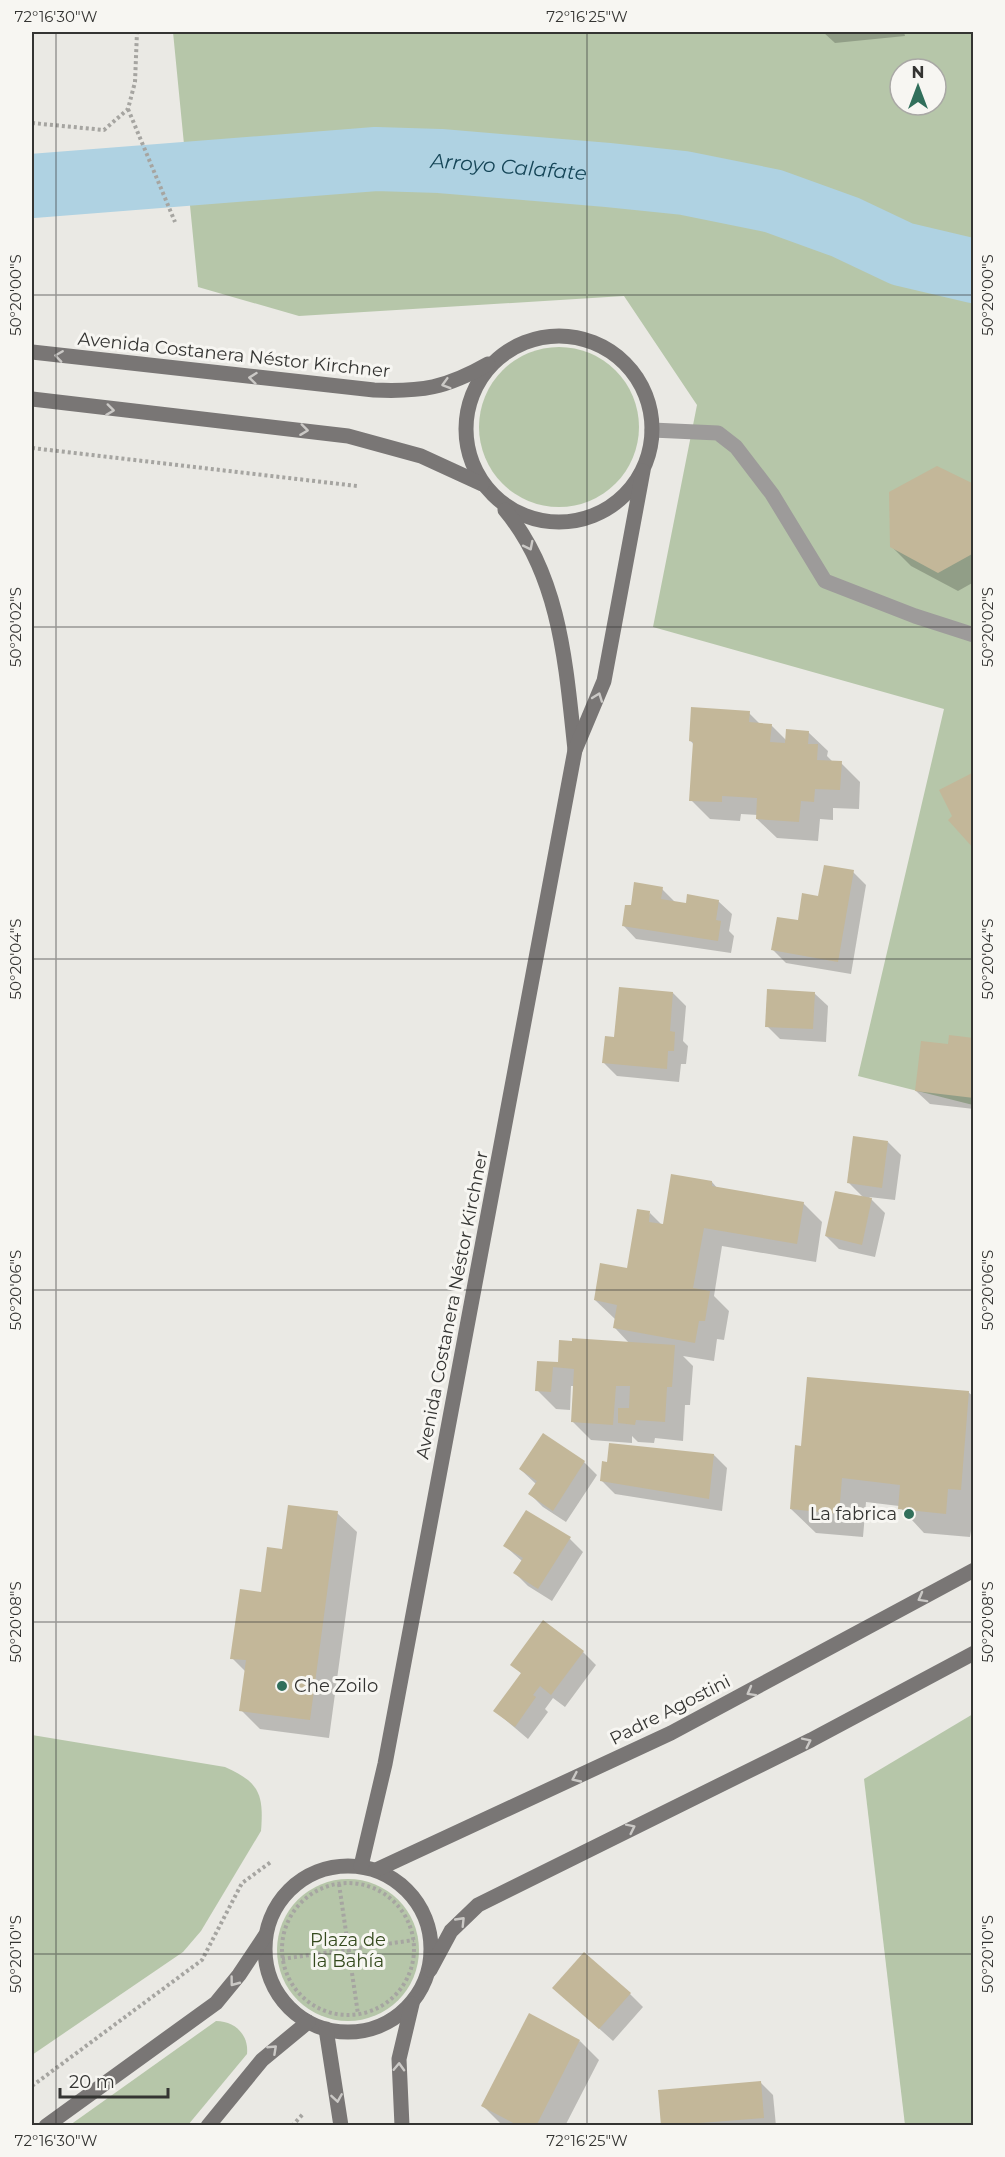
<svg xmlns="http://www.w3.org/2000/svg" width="1005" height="2157" viewBox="0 0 1005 2157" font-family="Montserrat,sans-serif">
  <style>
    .green { fill: #b6c6a9; fill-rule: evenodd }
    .shadow { fill: #0003 }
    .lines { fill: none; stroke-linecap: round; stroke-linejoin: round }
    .river { stroke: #afd2e2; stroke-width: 64 }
    .building { fill: #c3b799 }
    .path { stroke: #a6a5a1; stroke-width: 4; stroke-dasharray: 3 3; stroke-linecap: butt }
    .street { stroke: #9d9b9a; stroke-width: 15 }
    .secondary { stroke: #797675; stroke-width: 15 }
    .oneway { stroke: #cbc9c6 }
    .ticks { fill: none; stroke: #343432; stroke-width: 1.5; stroke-opacity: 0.45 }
    .poi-dot { fill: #316f5b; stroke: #f7f6f2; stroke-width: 2 }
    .labels { text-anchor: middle; stroke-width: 6; stroke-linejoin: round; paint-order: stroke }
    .street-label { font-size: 18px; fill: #343432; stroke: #f7f6f2 }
    .poi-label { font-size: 18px; fill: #343432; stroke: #f7f6f2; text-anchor: end }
    .park-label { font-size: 18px; fill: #354a1e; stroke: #f7f6f2 }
    .water-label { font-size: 20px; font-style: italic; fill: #154557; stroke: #f7f6f2 }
    .neatline { fill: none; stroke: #343432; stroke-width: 2 }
    .ticks-label { font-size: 15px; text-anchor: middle; fill: #343432 }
  </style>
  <rect width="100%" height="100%" fill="#eae9e4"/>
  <g class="green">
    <path d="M 173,32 L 973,32 L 973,1105 L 858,1076 L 944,709 L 653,627 L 697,405 L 624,296 L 299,316 L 198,287 ZM 900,69 L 936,69 L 936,105 L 900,105 Z"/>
    <circle cx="559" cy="427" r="80"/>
    <path d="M 973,1714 L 973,2125 L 905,2125 L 864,1779 Z"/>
    <path d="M 32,1735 L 225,1767 C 259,1782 264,1794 261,1831 L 201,1931 L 183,1952 L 32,2055 Z"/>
    <circle cx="348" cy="1950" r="71"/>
    <path d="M 216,2021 C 235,2021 249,2035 247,2054 L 188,2125 L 70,2125 Z"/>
  </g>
  <g class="shadow">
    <path d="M 823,32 L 904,32 L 905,36 L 835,43 Z"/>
    <path d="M 974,486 L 974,582 L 958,591 L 911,566 L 891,546 Z"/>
    <path d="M 749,713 L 761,725 L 771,725 L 787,741 L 808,732 L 828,751 L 827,756 L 833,762 L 841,763 L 860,782 L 859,809 L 833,808 L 833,820 L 820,819 L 818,841 L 777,838 L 757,819 L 758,815 L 741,814 L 740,821 L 710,819 L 691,800 L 694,745 L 690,740 Z"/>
    <path d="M 853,872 L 866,885 L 851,974 L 786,963 L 773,950 L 819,898 Z"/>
    <path d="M 662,889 L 675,902 L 687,904 L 718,901 L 732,914 L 729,931 L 734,936 L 731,953 L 636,939 L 623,925 L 632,907 Z"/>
    <path d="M 673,993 L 686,1006 L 683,1041 L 688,1046 L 686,1064 L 681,1064 L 679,1082 L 617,1076 L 604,1063 L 616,1039 Z"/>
    <path d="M 814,993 L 828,1006 L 826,1042 L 780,1039 L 767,1026 Z"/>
    <path d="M 974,1040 L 974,1109 L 930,1104 L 916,1091 L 949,1045 Z"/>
    <path d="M 888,1142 L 901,1155 L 895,1200 L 869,1197 L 885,1213 L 875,1257 L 839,1249 L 826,1236 L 864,1198 L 849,1183 Z"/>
    <path d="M 712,1182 L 718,1189 L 803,1203 L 822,1222 L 816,1262 L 722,1246 L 714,1296 L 729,1311 L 724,1340 L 717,1339 L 714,1361 L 683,1356 L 693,1366 L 690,1405 L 685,1405 L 683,1441 L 655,1438 L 654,1443 L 638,1442 L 632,1436 L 632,1443 L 591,1440 L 572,1421 L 574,1386 L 571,1386 L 570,1410 L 556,1409 L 537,1390 L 539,1362 L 559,1363 L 630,1344 L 615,1328 L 615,1319 L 595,1300 L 628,1269 L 650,1213 L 664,1227 Z"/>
    <path d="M 968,1392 L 974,1397 L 974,1513 L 970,1537 L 924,1533 L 899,1506 L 866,1502 L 863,1537 L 816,1533 L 791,1509 L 803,1448 Z"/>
    <path d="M 714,1455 L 727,1468 L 722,1511 L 615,1494 L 602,1481 Z"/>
    <path d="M 584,1462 L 597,1475 L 566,1522 L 543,1507 L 530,1494 L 536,1484 L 520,1469 Z"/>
    <path d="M 337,1513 L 357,1532 L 329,1738 L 260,1729 L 241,1710 L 246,1672 L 232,1658 L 283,1550 Z"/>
    <path d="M 570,1539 L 583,1552 L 552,1601 L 528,1586 L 515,1573 L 522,1561 L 505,1546 Z"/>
    <path d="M 583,1652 L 596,1665 L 565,1707 L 553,1698 L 545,1709 L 548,1712 L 528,1739 L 495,1711 L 522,1674 L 512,1664 Z"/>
    <path d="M 554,1988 L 630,1994 L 643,2007 L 613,2041 Z"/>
    <path d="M 580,2041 L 599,2060 L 565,2126 L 503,2126 L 483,2106 Z"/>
    <path d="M 760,2082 L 773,2095 L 776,2126 L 662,2126 Z"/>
  </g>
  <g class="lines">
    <path class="river" id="s1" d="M 32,186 L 376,159 L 440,161 L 608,175 L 684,183 L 773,201 L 845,227 L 902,254 L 974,271"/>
  </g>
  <g class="building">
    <path d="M 937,466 L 974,484 L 974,553 L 938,573 L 890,547 L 889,492 Z"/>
    <path d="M 691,707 L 750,711 L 749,722 L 772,724 L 770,742 L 785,743 L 786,729 L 809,731 L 808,744 L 818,744 L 817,760 L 842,761 L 840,790 L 815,789 L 814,802 L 801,801 L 799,822 L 756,819 L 757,798 L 722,796 L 722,802 L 689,801 L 693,742 L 689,741 Z"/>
    <path d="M 974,772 L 974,849 L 948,820 L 952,816 L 939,790 Z"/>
    <path d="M 824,865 L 854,870 L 838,962 L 771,950 L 777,917 L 798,920 L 802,893 L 818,896 Z"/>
    <path d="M 634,882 L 663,887 L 661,899 L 686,903 L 687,894 L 719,900 L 716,920 L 721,921 L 718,941 L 622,926 L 625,905 L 631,905 Z"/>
    <path d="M 619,987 L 673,992 L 670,1031 L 675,1032 L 674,1051 L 668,1051 L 667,1069 L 602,1063 L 605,1036 L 614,1037 Z"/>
    <path d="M 767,989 L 815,992 L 813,1029 L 765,1027 Z"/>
    <path d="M 949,1035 L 974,1038 L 974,1098 L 915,1091 L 921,1041 L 948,1044 Z"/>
    <path d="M 853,1136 L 888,1141 L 882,1188 L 847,1183 Z"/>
    <path d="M 671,1174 L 712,1181 L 712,1186 L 804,1202 L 797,1244 L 704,1228 L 693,1288 L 710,1291 L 705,1321 L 699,1321 L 695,1343 L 613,1328 L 617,1305 L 594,1300 L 600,1263 L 627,1268 L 637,1209 L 650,1211 L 649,1222 L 663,1224 Z"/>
    <path d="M 835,1191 L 872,1198 L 862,1245 L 825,1236 Z"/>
    <path d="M 572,1338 L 675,1345 L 672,1387 L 667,1387 L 665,1422 L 636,1420 L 635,1425 L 618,1423 L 618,1408 L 629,1408 L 630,1386 L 616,1386 L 613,1425 L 571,1422 L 574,1369 L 553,1367 L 551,1392 L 535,1391 L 537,1361 L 558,1362 L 559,1340 L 572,1341 Z"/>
    <path d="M 807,1377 L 969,1391 L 961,1490 L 948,1489 L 946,1514 L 898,1509 L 900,1485 L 842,1478 L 839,1514 L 790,1509 L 795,1445 L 801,1446 Z"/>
    <path d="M 543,1433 L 585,1461 L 553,1511 L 528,1494 L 537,1481 L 519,1469 Z"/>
    <path d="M 609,1443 L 714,1454 L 709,1499 L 600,1481 L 602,1461 L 607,1462 Z"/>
    <path d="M 288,1505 L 338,1511 L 310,1720 L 239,1711 L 246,1660 L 230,1659 L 240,1589 L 261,1592 L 267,1547 L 282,1549 Z"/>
    <path d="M 526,1510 L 571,1537 L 538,1589 L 513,1573 L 523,1558 L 503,1546 Z"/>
    <path d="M 543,1620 L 584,1651 L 551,1695 L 540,1686 L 533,1695 L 536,1697 L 515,1727 L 493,1711 L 521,1673 L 510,1665 Z"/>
    <path d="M 584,1952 L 631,1993 L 599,2029 L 552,1988 Z"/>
    <path d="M 529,2013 L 580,2040 L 536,2126 L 519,2126 L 481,2106 Z"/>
    <path d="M 761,2081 L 764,2118 L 661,2126 L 658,2090 Z"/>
  </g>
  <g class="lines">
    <g class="path">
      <path d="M 128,109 L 175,222"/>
      <path d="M 32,123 L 104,130 L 128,109 L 135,82 L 137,32"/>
      <path d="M 32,448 L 357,486"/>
      <circle cx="348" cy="1949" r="66"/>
      <path d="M 339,1884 L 358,2014"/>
      <path d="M 282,1959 L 414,1940"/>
      <path d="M 32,2086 L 202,1960 L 242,1883 L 271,1862"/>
      <path d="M 292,2126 L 303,2114"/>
    </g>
    <path class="street" d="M 652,430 L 718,433 L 736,447 L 772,494 L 825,581 L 915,616 L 974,635"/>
    <g class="secondary">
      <circle cx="559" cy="429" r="93"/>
      <path d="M 32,352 L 374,390 C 422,392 446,388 488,364"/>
      <path d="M 32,399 L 348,436 L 421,456 L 482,484"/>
      <path d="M 505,510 C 561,577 566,668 575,750"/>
      <circle cx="348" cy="1949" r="83"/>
      <path d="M 361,1866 L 385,1764 L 575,750 L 604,681 L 643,471"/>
      <path d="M 376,1870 L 671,1733 L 974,1570"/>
      <path d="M 430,1970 L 451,1931 L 478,1905 L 811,1740 L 974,1653"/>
      <path d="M 326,2029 L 341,2126"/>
      <path d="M 46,2126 L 216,2003 L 239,1975 L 265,1936"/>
      <path d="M 208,2126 L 262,2060 L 308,2022"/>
      <path d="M 402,2126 L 399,2059 L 412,2004"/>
    </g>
  </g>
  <defs><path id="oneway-chevron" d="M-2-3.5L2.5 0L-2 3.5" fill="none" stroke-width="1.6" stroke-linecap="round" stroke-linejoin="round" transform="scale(1.5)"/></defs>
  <g class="oneway">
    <use href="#oneway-chevron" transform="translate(59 356) rotate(-172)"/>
    <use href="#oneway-chevron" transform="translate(253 378) rotate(-174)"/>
    <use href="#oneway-chevron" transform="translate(446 384) rotate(164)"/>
    <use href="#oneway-chevron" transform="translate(110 410) rotate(7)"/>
    <use href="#oneway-chevron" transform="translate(304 430) rotate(7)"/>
    <use href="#oneway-chevron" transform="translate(529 546) rotate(63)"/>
    <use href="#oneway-chevron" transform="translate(598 697) rotate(-70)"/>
    <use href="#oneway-chevron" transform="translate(922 1598) rotate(151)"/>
    <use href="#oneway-chevron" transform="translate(751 1692) rotate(151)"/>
    <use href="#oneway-chevron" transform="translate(807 1742) rotate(-26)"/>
    <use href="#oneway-chevron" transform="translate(576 1778) rotate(155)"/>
    <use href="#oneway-chevron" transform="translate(631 1828) rotate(-26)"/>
    <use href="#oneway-chevron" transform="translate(461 1921) rotate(-46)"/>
    <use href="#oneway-chevron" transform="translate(234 1982) rotate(127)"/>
    <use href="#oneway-chevron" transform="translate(273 2049) rotate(-43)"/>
    <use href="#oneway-chevron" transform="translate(399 2067) rotate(-88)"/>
    <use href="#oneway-chevron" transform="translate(337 2098) rotate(81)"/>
  </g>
  <path class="ticks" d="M 56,32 L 56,2126M 587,32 L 587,2126M 32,295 L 974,295M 32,627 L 974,627M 32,959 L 974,959M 32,1290 L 974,1290M 32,1622 L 974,1622M 32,1954 L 974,1954"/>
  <g class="poi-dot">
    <circle cx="909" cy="1514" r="6"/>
    <circle cx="282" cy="1686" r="6"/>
  </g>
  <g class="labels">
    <g class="street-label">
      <text transform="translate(234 355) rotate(6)" y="6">Avenida Costanera Néstor Kirchner</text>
      <text transform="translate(452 1305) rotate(-79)" y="6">Avenida Costanera Néstor Kirchner</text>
      <text transform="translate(670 1710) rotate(-27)" y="6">Padre Agostini</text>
    </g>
    <g class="poi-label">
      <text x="897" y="1520">La fabrica</text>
      <text x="294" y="1692" text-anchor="start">Che Zoilo</text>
    </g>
    <g class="park-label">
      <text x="348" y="1946">Plaza de<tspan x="348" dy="21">la Bahía</tspan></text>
    </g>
    <g class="water-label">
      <text dy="7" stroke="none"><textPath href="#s1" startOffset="478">Arroyo Calafate</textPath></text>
    </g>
  </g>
  <rect width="1005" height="2157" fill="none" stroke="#f7f6f2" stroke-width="66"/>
  <g transform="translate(918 87)"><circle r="28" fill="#f7f6f2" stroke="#a9a8a5" stroke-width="1.5"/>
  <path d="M0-4.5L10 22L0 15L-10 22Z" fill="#316f5b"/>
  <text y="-9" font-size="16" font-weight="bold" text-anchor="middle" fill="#343432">N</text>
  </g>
  <path d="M60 2088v9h108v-9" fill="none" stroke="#343432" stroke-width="3"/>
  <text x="69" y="2088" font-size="18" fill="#343432" stroke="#f7f6f2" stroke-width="4.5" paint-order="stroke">20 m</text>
  <rect x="33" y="33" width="939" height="2091" class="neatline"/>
  <g class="ticks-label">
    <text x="56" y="22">72°16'30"W</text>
    <text x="587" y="22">72°16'25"W</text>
    <text transform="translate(16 295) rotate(-90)" y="5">50°20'00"S</text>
    <text transform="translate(988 295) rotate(-90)" y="5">50°20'00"S</text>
    <text transform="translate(16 627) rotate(-90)" y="5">50°20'02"S</text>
    <text transform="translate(988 627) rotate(-90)" y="5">50°20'02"S</text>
    <text transform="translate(16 959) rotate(-90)" y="5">50°20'04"S</text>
    <text transform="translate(988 959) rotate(-90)" y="5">50°20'04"S</text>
    <text transform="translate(16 1290) rotate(-90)" y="5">50°20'06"S</text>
    <text transform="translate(988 1290) rotate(-90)" y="5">50°20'06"S</text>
    <text transform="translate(16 1622) rotate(-90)" y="5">50°20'08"S</text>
    <text transform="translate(988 1622) rotate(-90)" y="5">50°20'08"S</text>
    <text transform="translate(16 1954) rotate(-90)" y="5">50°20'10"S</text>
    <text transform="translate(988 1954) rotate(-90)" y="5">50°20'10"S</text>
    <text x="56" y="2146">72°16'30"W</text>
    <text x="587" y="2146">72°16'25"W</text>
  </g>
</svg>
